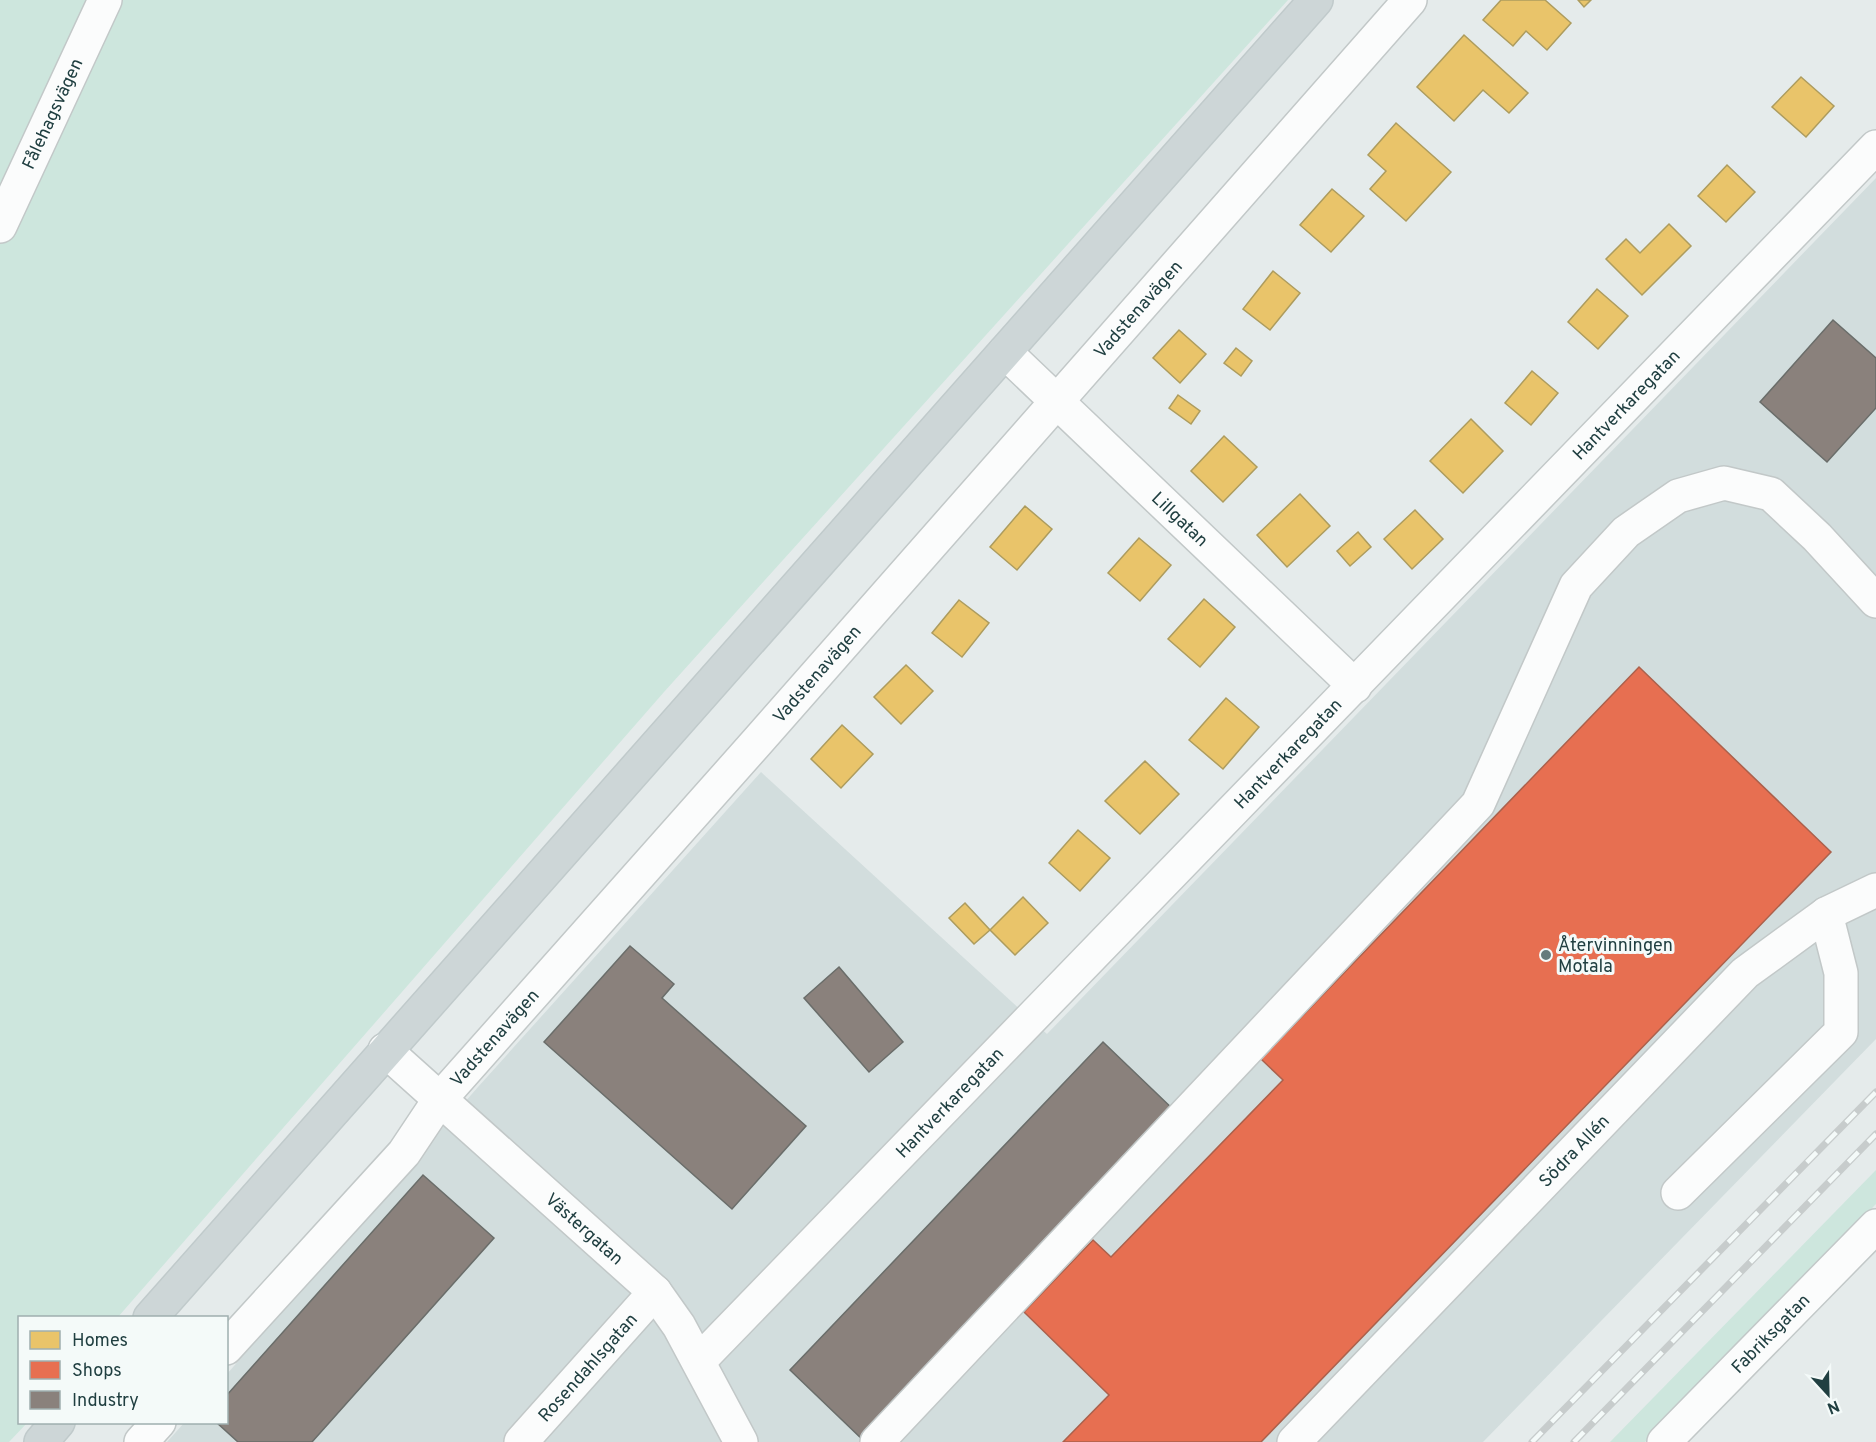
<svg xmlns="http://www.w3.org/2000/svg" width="1876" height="1442" viewBox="0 0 1876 1442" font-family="Overpass,sans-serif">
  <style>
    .built { fill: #d2dddd }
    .green { fill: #cde6dd }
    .homes { fill: #e9c46a; stroke: #ad9c5e; stroke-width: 1.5 }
    .shops { fill: #e76f51; stroke: #ab614c; stroke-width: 1.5 }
    .industry { fill: #8a817c; stroke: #6a6d6a; stroke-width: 1.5 }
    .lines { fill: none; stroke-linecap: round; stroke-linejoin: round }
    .minor-casing { stroke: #c2c8c8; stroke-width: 36 }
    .major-casing { stroke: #c0cacb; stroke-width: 36 }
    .minor { stroke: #fbfcfc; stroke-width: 33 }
    .major { stroke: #cdd6d7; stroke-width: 33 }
    .rail-casing { stroke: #c7cccc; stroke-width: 7 }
    .rail { stroke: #f4faf9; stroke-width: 4.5; stroke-dasharray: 14; stroke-linecap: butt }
    .poi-dot { fill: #657b7c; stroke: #f4faf9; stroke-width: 2 }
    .labels { text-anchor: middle; stroke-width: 6; stroke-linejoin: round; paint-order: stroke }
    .street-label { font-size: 18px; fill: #203f41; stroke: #f4faf9 }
    .poi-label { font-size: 18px; fill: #203f41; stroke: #f4faf9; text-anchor: start }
  </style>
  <rect width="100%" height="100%" fill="#e5ebeb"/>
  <path class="built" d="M 1876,178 L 1876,1039 L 1483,1442 L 167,1442 L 184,1423 L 226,1422 L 227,1374 L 478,1087 L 761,772 L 1047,1034 Z"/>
  <g class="green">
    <path d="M 0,0 L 1288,0 L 664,692 L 118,1317 L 20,1318 L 20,1422 L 27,1423 L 9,1442 L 0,1442 Z"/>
    <path d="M 1876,1170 L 1876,1204 L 1645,1442 L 1610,1442 Z"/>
  </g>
  <g class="homes">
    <path d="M 1501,0 L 1545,0 L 1571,23 L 1547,50 L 1526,31 L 1513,46 L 1483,20 Z"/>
    <path d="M 1578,0 L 1591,0 L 1584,7 Z"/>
    <path d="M 1464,35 L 1528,93 L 1509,113 L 1483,90 L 1454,121 L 1417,87 Z"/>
    <path d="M 1801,77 L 1834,106 L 1806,137 L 1772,107 Z"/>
    <path d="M 1396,123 L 1451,172 L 1406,221 L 1370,189 L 1386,171 L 1368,155 Z"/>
    <path d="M 1727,165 L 1755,192 L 1726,222 L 1698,196 Z"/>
    <path d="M 1332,189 L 1364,216 L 1331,252 L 1300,225 Z"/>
    <path d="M 1669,224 L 1691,246 L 1642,295 L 1606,259 L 1626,239 L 1640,253 Z"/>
    <path d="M 1273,271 L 1300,293 L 1270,330 L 1243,309 Z"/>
    <path d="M 1597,289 L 1628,316 L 1598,349 L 1568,322 Z"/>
    <path d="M 1179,330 L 1206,354 L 1180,383 L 1153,358 Z"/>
    <path d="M 1236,348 L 1252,361 L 1241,376 L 1224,363 Z"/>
    <path d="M 1532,371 L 1558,393 L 1531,425 L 1505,403 Z"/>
    <path d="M 1178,395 L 1200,411 L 1191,424 L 1169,408 Z"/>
    <path d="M 1471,419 L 1503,451 L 1463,493 L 1430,461 Z"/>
    <path d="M 1224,436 L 1257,467 L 1223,502 L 1191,471 Z"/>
    <path d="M 1300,494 L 1330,526 L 1287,567 L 1257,535 Z"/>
    <path d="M 1025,506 L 1052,529 L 1017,570 L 990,547 Z"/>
    <path d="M 1415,510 L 1443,539 L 1412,569 L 1384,539 Z"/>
    <path d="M 1358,532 L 1371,547 L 1350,566 L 1337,551 Z"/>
    <path d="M 1139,538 L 1171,565 L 1140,601 L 1108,573 Z"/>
    <path d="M 1204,599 L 1235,627 L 1200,667 L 1168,639 Z"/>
    <path d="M 959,600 L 989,623 L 962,657 L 932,633 Z"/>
    <path d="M 906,665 L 933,691 L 901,724 L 874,697 Z"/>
    <path d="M 1226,698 L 1259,727 L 1223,769 L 1189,740 Z"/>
    <path d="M 842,725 L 873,754 L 841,788 L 811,759 Z"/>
    <path d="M 1145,761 L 1179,794 L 1140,834 L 1105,801 Z"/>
    <path d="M 1078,830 L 1110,858 L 1080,891 L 1049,863 Z"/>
    <path d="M 1023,897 L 1048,923 L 1015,955 L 990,930 Z"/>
    <path d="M 965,903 L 990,930 L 974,944 L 949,918 Z"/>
  </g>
  <path class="shops" d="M 1639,667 L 1831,852 L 1261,1442 L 1063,1442 L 1109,1395 L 1024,1312 L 1093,1240 L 1111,1257 L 1283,1080 L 1261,1059 Z"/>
  <g class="industry">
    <path d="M 1833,320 L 1876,358 L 1876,408 L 1827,462 L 1760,402 Z"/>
    <path d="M 630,946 L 674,984 L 662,998 L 806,1126 L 732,1209 L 544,1042 Z"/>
    <path d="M 839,967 L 903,1042 L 869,1072 L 804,998 Z"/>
    <path d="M 1103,1042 L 1178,1114 L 865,1442 L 790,1370 Z"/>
    <path d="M 423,1175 L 494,1238 L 312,1442 L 238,1442 L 216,1422 L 226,1422 L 226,1396 Z"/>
  </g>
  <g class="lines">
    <defs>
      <g id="minor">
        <path id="s1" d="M 0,226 L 105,0"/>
        <path id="s2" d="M 1005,352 L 1355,686"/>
        <path id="s3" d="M 385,1050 L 655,1292 L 679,1326 L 741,1442"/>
        <path d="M 1678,1193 L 1841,1032 L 1841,973 L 1826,914"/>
        <path id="s4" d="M 226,1348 L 404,1153 L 440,1099 L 757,742 L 1410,0"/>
        <path id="s5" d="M 699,1361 L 1876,147"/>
        <path d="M 141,1442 L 159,1422"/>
        <path id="s6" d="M 521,1442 L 655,1292"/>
        <path d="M 877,1442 L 1478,804 L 1576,586 L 1626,532 L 1678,496 L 1724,483 L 1771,494 L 1817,537 L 1876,601"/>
        <path id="s7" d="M 1294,1442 L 1745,973 L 1826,914 L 1876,890"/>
        <path id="s8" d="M 1664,1442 L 1876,1226"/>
      </g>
      <g id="major">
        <path d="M 150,1318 L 1316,0"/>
        <path d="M 41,1442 L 58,1422"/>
      </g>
    </defs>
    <use href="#minor" class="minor-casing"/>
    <use href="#major" class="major-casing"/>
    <use href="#minor" class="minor"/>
    <use href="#major" class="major"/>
    <defs>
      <g id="rail">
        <path d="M 1532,1442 L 1876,1092"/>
        <path d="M 1574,1442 L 1876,1134"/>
      </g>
    </defs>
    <use href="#rail" class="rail-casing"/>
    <use href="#rail" class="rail"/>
  </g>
  <circle class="poi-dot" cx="1546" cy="955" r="6"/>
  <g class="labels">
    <g class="street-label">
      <text dy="6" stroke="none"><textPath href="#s1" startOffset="124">Fålehagsvägen</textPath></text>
      <text dy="6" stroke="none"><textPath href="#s4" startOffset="1383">Vadstenavägen</textPath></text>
      <text dy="6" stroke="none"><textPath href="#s5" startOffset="1332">Hantverkaregatan</textPath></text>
      <text dy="6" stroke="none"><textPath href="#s2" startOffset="242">Lillgatan</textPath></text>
      <text dy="6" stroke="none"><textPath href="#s4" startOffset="897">Vadstenavägen</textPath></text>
      <text dy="6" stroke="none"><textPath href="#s5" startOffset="846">Hantverkaregatan</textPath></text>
      <text dy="6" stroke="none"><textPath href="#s4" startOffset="411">Vadstenavägen</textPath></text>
      <text dy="6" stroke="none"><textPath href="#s5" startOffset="360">Hantverkaregatan</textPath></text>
      <text dy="6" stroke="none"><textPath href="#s7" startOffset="404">Södra Allén</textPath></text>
      <text dy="6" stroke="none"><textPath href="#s3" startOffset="268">Västergatan</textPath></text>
      <text dy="6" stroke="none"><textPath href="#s8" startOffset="152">Fabriksgatan</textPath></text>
      <text dy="6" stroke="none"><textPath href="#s6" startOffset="100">Rosendahlsgatan</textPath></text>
    </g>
    <g class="poi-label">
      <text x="1558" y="951">Återvinningen<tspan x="1558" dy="21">Motala</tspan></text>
    </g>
  </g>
  <rect x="18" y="1316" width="210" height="108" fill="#f4faf9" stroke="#9fafaf" stroke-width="1.5"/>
  <rect x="30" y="1331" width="30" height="18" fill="#e9c46a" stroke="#9fafaf" stroke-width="1.5"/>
  <text x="72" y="1346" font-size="18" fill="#203f41">Homes</text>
  <rect x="30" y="1361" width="30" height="18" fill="#e76f51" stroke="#9fafaf" stroke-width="1.5"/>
  <text x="72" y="1376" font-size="18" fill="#203f41">Shops</text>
  <rect x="30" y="1391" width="30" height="18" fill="#8a817c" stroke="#9fafaf" stroke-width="1.5"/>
  <text x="72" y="1406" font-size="18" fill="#203f41">Industry</text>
  <g transform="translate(1828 1394) rotate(158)" stroke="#f4faf9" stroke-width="4.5" paint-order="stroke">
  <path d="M0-4.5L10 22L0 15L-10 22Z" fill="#203f41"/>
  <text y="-9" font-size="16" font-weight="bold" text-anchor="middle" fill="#203f41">N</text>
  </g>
</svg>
